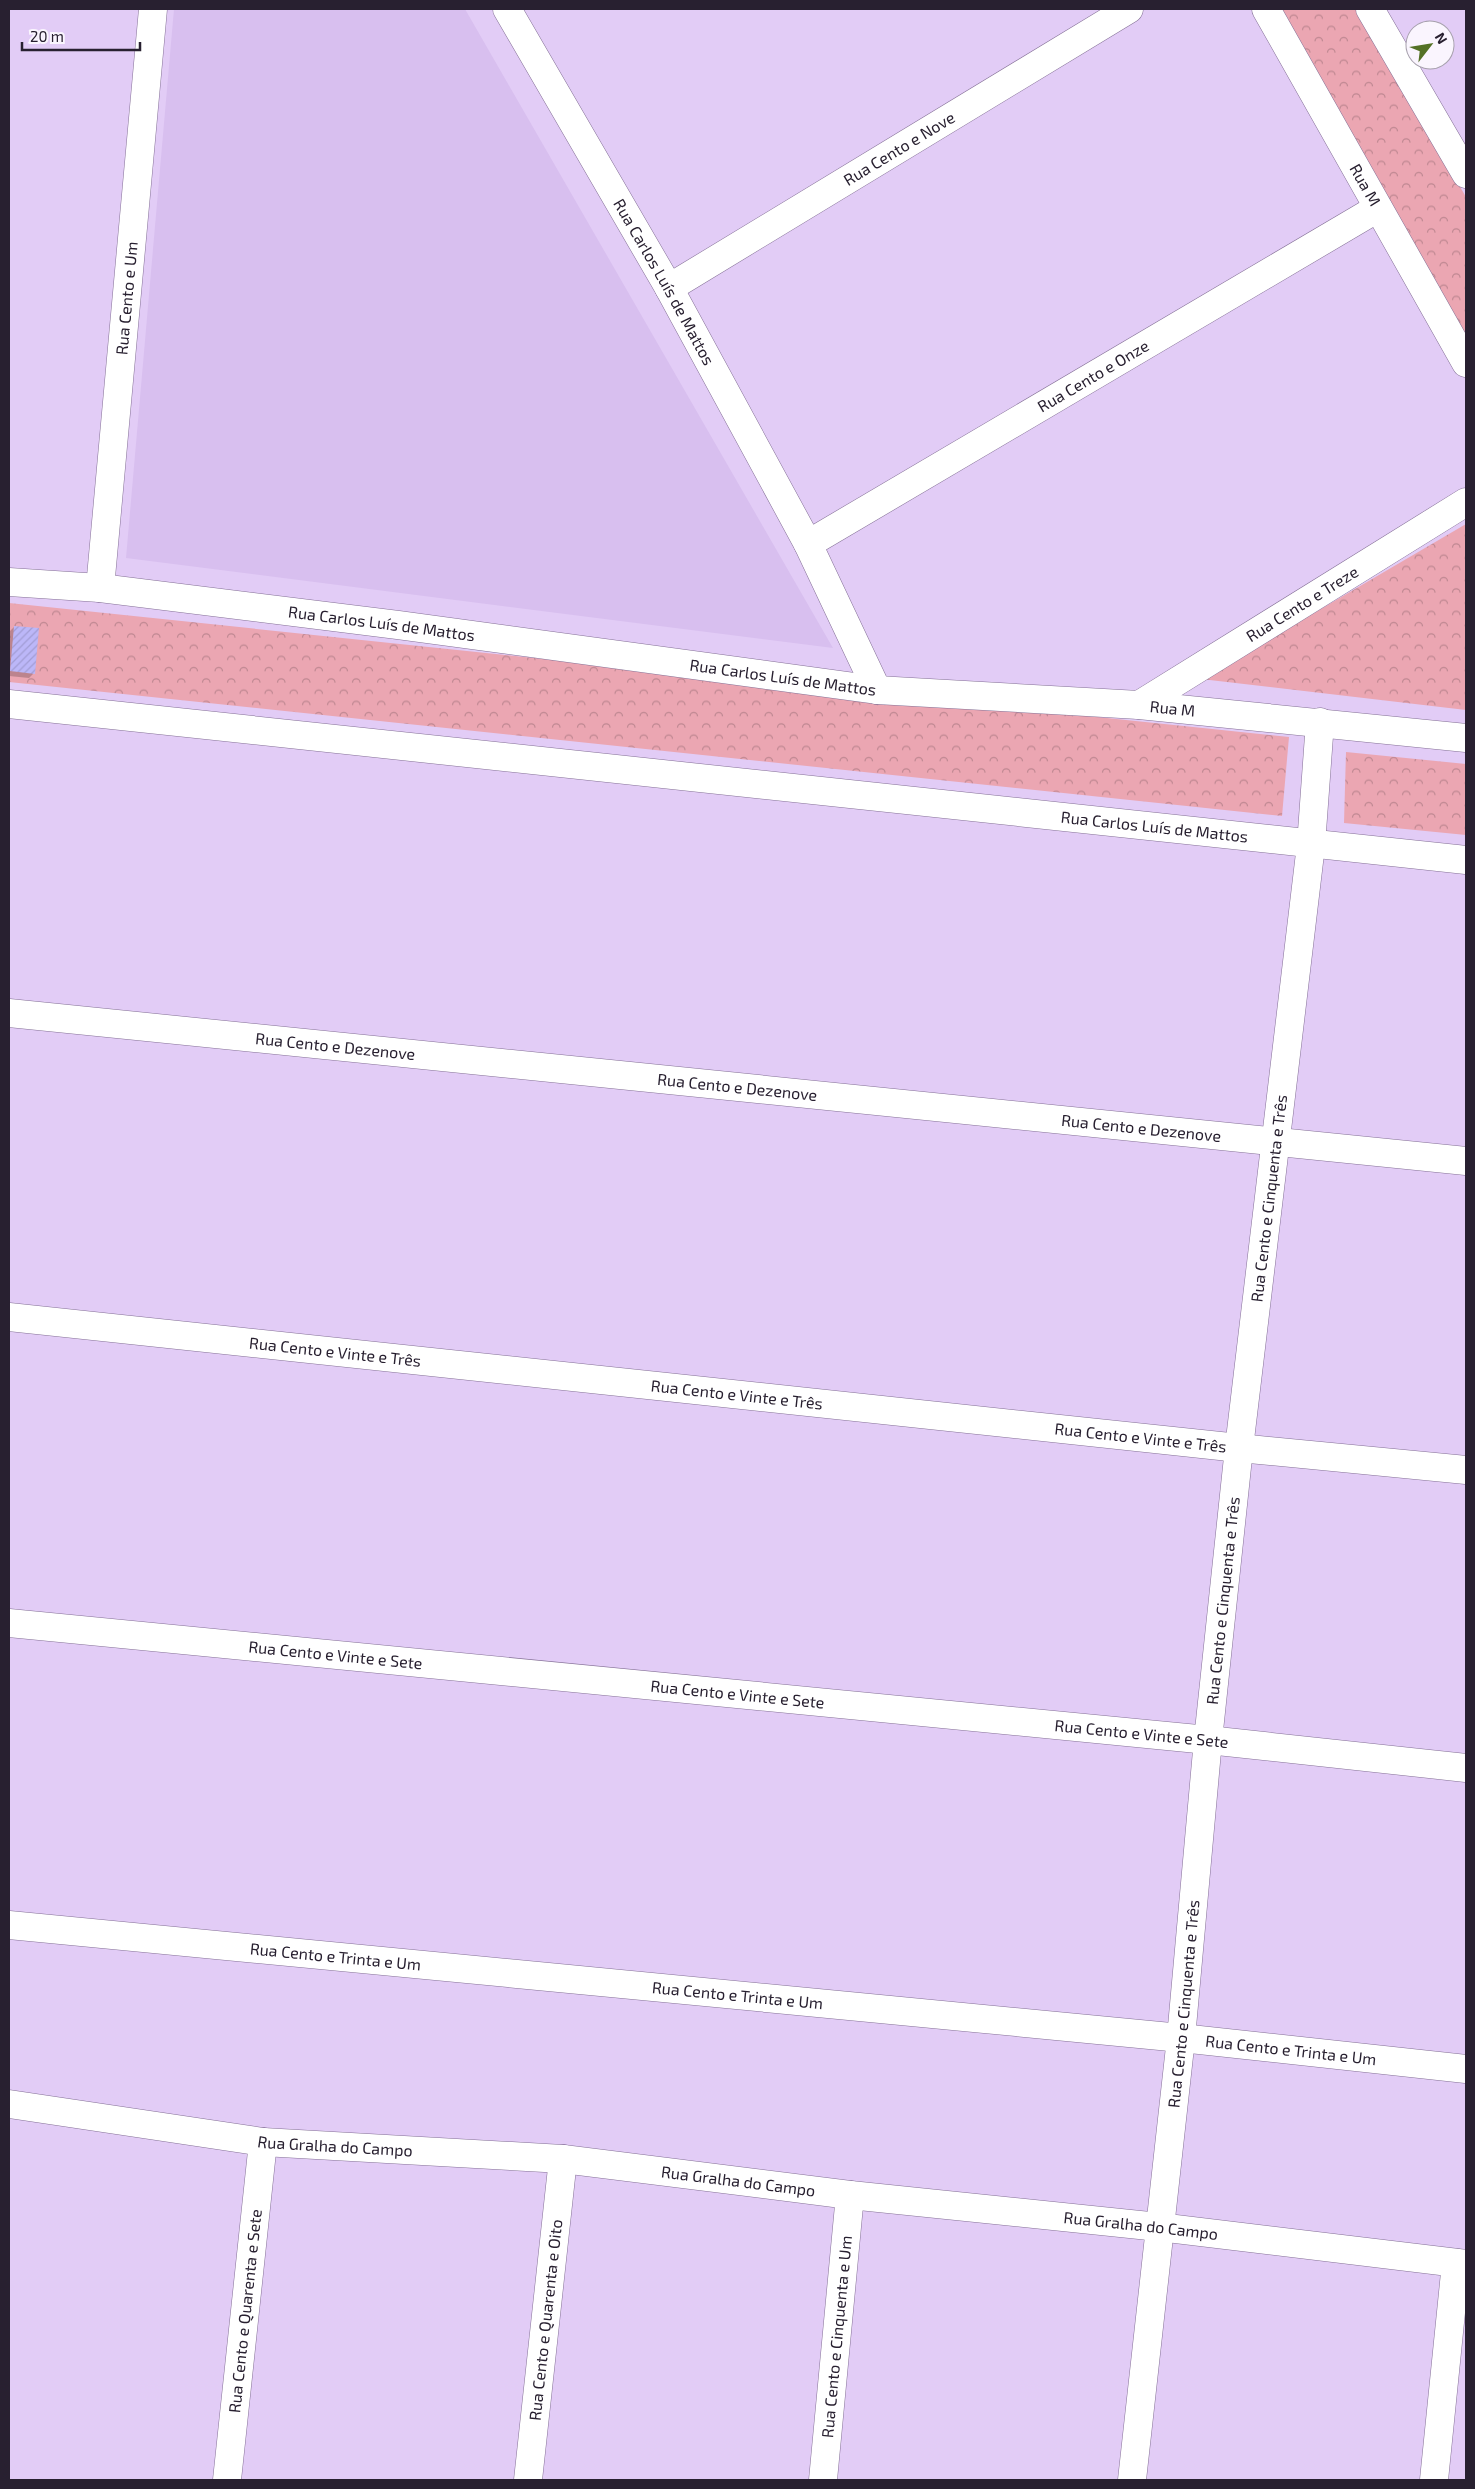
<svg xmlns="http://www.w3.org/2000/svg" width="1475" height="2489" viewBox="0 0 1475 2489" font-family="'Exo 2',sans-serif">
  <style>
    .built { fill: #d8bfef }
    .park { fill: url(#park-crowns) }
    .shadow { fill: #0003 }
    .building { fill: url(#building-hatch) }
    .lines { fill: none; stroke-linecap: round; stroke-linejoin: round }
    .street-casing { stroke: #847096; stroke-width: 29 }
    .secondary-casing { stroke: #847096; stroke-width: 29 }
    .street { stroke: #fff; stroke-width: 28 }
    .secondary { stroke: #fff; stroke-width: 28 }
    .labels { text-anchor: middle; stroke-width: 4; stroke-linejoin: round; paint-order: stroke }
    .street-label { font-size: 16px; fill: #282030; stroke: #faf5fe }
  </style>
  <defs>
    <pattern id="park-crowns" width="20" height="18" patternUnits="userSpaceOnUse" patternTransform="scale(1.25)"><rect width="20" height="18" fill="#eba6b2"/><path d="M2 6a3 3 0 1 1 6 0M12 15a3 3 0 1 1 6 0" fill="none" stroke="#be8791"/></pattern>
    <pattern id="building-hatch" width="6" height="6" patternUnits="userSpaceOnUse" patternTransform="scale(1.25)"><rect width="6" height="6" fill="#bcb7f8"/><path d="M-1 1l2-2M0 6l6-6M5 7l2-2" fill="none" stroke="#a29dd5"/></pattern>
  </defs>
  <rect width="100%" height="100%" fill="#e2ccf6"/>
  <path class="built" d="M 174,9 L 465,9 L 833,648 L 126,558 Z"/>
  <g class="park">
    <path d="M 1277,9 L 1356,9 L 1466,197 L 1466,339 Z"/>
    <path d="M 1466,524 L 1466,710 L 1201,679 Z"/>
    <path d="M 9,603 L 1289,737 L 1282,816 L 9,682 Z"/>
    <path d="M 1346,752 L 1466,764 L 1466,835 L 1344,823 Z"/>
  </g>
  <path class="shadow" d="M 14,627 L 34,673 L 29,678 L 9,676 L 9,632 Z"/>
  <path class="building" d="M 14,626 L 39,628 L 35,674 L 10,671 Z"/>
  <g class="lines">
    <defs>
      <g id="street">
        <path id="s1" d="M 1266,9 L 1466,363"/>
        <path id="s2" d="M 669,288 L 1129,9"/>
        <path id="s3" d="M 808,544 L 1378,208"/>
        <path id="s4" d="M 100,588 L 153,9"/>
        <path id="s5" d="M 1139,705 L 1466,502"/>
        <path id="s6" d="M 9,1013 L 1466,1161"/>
        <path id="s7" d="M 9,1317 L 1239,1448 L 1466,1470"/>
        <path id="s8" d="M 9,1623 L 1208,1740 L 1466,1768"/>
        <path id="s9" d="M 9,1925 L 1181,2038 L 1466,2069"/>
        <path id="s10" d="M 9,2104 L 263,2142 L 563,2159 L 850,2195 L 1159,2227 L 1466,2264"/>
        <path id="s11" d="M 227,2480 L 263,2142"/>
        <path id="s12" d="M 528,2480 L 563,2159"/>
        <path id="s13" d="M 823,2480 L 850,2195"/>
        <path id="s14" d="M 1132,2480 L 1181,2038 L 1208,1740 L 1239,1448 L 1311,845 L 1320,722"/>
        <path d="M 1434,2480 L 1456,2263"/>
      </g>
      <g id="secondary">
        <path id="s15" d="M 507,9 L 669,288 L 808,544 L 877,690"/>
        <path d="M 1370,9 L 1466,174"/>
        <path id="s16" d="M 9,582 L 100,588 L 398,625 L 877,690 L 1139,705 L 1466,738"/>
        <path id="s17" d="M 9,704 L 1466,860"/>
      </g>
    </defs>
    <use href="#street" class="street-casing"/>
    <use href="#secondary" class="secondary-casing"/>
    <use href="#street" class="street"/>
    <use href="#secondary" class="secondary"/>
  </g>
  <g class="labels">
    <g class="street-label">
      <text dy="6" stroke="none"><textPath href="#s2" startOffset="269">Rua Cento e Nove</textPath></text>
      <text dy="6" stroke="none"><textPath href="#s1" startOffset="202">Rua M</textPath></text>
      <text dy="6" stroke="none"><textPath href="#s15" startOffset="315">Rua Carlos Luís de Mattos</textPath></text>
      <text dy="6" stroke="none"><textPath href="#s4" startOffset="291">Rua Cento e Um</textPath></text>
      <text dy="6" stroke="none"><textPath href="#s3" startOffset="331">Rua Cento e Onze</textPath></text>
      <text dy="6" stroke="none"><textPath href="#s5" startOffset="192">Rua Cento e Treze</textPath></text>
      <text dy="6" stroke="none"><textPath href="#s16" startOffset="375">Rua Carlos Luís de Mattos</textPath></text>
      <text dy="6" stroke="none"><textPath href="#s16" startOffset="780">Rua Carlos Luís de Mattos</textPath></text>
      <text dy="6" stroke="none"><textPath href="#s16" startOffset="1171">Rua M</textPath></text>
      <text dy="6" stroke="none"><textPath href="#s17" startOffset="1152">Rua Carlos Luís de Mattos</textPath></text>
      <text dy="6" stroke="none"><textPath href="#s6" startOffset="328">Rua Cento e Dezenove</textPath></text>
      <text dy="6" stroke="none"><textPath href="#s6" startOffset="732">Rua Cento e Dezenove</textPath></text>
      <text dy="6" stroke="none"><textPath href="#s6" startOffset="1138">Rua Cento e Dezenove</textPath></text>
      <text dy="6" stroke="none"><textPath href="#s14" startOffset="1289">Rua Cento e Cinquenta e Três</textPath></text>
      <text dy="6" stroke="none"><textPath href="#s7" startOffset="328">Rua Cento e Vinte e Três</textPath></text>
      <text dy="6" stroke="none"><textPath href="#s7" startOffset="732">Rua Cento e Vinte e Três</textPath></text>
      <text dy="6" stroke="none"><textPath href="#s7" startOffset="1138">Rua Cento e Vinte e Três</textPath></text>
      <text dy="6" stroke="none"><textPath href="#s14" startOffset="884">Rua Cento e Cinquenta e Três</textPath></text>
      <text dy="6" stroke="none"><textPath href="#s8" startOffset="328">Rua Cento e Vinte e Sete</textPath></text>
      <text dy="6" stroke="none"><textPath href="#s8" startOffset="732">Rua Cento e Vinte e Sete</textPath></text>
      <text dy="6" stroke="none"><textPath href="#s8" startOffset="1138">Rua Cento e Vinte e Sete</textPath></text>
      <text dy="6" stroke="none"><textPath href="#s9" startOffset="328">Rua Cento e Trinta e Um</textPath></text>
      <text dy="6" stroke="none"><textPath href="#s9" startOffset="732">Rua Cento e Trinta e Um</textPath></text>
      <text dy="6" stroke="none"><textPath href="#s14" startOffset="479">Rua Cento e Cinquenta e Três</textPath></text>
      <text dy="6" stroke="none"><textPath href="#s9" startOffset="1288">Rua Cento e Trinta e Um</textPath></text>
      <text dy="6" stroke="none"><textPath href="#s10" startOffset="329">Rua Gralha do Campo</textPath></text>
      <text dy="6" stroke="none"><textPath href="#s10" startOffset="734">Rua Gralha do Campo</textPath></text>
      <text dy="6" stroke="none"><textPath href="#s10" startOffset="1139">Rua Gralha do Campo</textPath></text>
      <text dy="6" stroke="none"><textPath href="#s11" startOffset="170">Rua Cento e Quarenta e Sete</textPath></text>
      <text dy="6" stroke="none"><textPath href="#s12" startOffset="161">Rua Cento e Quarenta e Oito</textPath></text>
      <text dy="6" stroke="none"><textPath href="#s13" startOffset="144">Rua Cento e Cinquenta e Um</textPath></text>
    </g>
  </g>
  <rect width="1475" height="2489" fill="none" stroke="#282030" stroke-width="20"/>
  <g transform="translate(1430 45) rotate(59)"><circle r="24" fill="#faf5fe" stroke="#a6a0ac"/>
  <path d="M0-4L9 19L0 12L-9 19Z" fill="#547126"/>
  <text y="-8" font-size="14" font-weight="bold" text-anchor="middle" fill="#282030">N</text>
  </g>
  <path d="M22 42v8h118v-8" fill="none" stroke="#282030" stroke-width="2.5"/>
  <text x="30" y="42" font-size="15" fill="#282030" stroke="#faf5fe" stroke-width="4" paint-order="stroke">20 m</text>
</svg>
